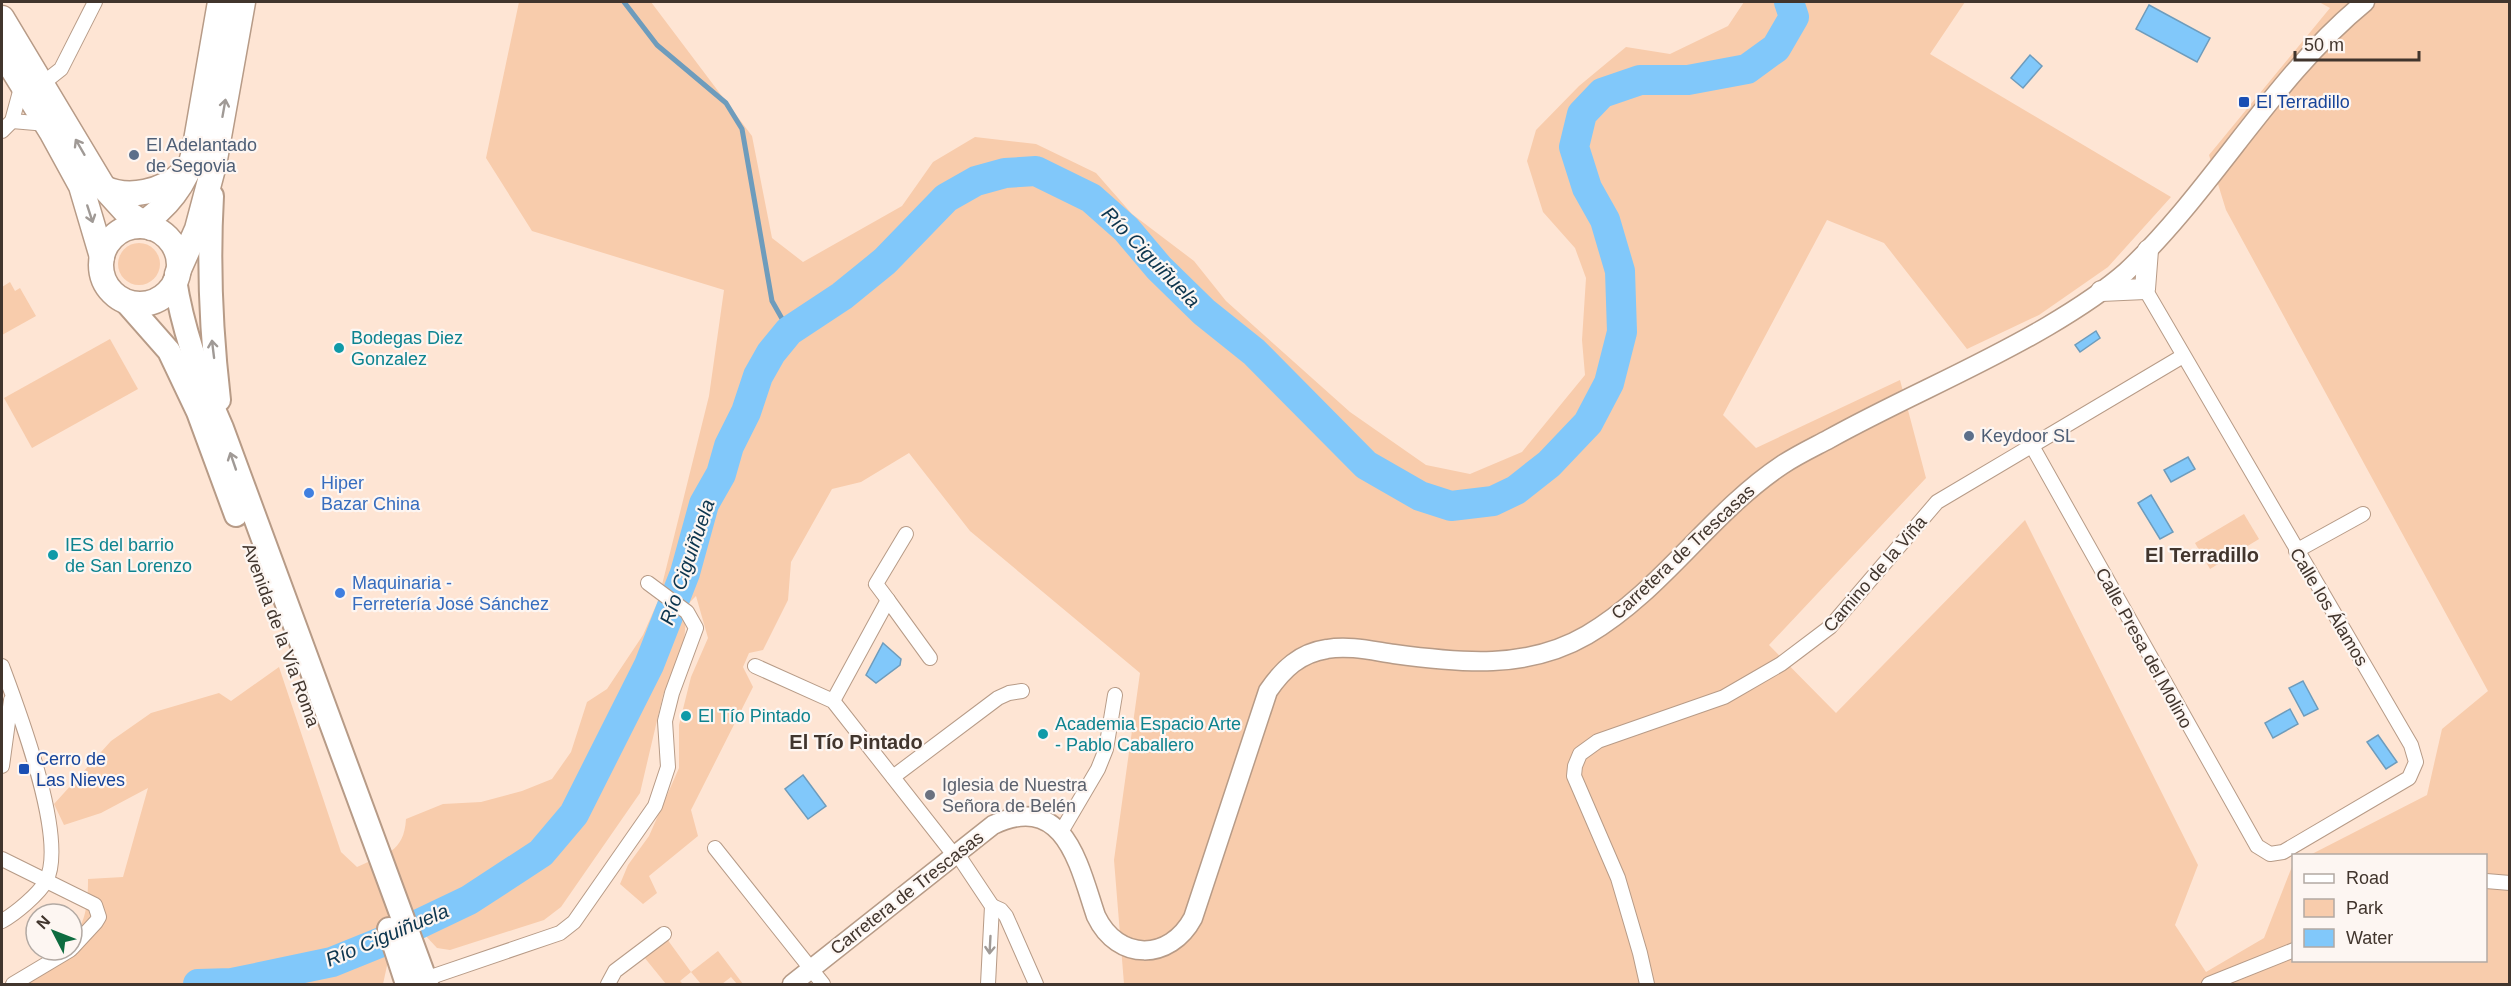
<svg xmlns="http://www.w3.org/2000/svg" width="2511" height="986" viewBox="0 0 2511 986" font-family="Arial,sans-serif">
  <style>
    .green { fill: #f8ccac }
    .water { fill: #81c8fa; stroke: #6e9cbc; stroke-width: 1.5 }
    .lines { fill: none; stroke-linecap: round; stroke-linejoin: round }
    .stream { stroke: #6e9cbc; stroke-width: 5 }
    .river { stroke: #81c8fa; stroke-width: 30 }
    .minor-casing { stroke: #b79b87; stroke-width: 16 }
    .tertiary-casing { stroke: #b79b87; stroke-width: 21 }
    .secondary-casing { stroke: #b79b87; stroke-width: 22 }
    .primary-casing { stroke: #b79b87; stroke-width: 26 }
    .trunk-casing { stroke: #b79b87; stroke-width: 27 }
    .minor { stroke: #fff; stroke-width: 14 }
    .tertiary { stroke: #fff; stroke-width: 18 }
    .secondary { stroke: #fff; stroke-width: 20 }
    .primary { stroke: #fff; stroke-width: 22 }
    .trunk { stroke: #fff; stroke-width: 24 }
    .oneway { stroke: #a09a96 }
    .transit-dot { fill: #1a4fb4; stroke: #fdf6f2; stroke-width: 2 }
    .service-dot { fill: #5c6f8a; stroke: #fdf6f2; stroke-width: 2 }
    .culture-dot { fill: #0f9aa8; stroke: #fdf6f2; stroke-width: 2 }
    .shop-dot { fill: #3f7fe0; stroke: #fdf6f2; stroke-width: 2 }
    .worship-dot { fill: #6b7280; stroke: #fdf6f2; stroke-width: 2 }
    .labels { text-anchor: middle; stroke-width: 4.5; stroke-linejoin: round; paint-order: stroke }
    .transit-label { font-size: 18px; fill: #164399; stroke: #fdf6f2; text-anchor: start }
    .service-label { font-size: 18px; fill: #4e5e75; stroke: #fdf6f2; text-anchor: start }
    .culture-label { font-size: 18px; fill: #0d838f; stroke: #fdf6f2; text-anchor: start }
    .shop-label { font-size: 18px; fill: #366cbe; stroke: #fdf6f2; text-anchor: start }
    .street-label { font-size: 18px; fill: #41352d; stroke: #fdf6f2 }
    .worship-label { font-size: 18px; fill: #5b616d; stroke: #fdf6f2; text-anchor: start }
    .water-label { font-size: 20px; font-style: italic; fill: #0c354e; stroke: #fdf6f2 }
    .neighbourhood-label { font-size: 20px; font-weight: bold; fill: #41352d; stroke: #fdf6f2 }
  </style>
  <rect width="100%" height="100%" fill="#fee5d4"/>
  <g class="green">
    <path d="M 519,2 L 651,2 L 752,136 L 772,238 L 803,262 L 902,206 L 933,162 L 975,137 L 1036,144 L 1096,173 L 1132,214 L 1194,261 L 1226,301 L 1350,412 L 1426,465 L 1470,474 L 1522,452 L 1585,375 L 1582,340 L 1586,278 L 1575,248 L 1543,212 L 1527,161 L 1536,130 L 1579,86 L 1626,47 L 1670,54 L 1728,26 L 1744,2 L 1965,2 L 1930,54 L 2171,197 L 2108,267 L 2039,315 L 1967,349 L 1884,243 L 1827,220 L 1723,415 L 1756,448 L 1900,380 L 1926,478 L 1769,645 L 1836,713 L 2025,520 L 2198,865 L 2175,925 L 2206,972 L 2264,938 L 2293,864 L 2294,960 L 2486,960 L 2486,856 L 2310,855 L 2427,795 L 2442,729 L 2488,691 L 2226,210 L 2209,155 L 2330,8 L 2319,2 L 2509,2 L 2509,984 L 1124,984 L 1114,860 L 1140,673 L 970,531 L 909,453 L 861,482 L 832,489 L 791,562 L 788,600 L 763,650 L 749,653 L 743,667 L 753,687 L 691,810 L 698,836 L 649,876 L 657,893 L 643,904 L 620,884 L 628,865 L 649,836 L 679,768 L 679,725 L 691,677 L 708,638 L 696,596 L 682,610 L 686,617 L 684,643 L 663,695 L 640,793 L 561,907 L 544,920 L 450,950 L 437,948 L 424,934 L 390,952 L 383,984 L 15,984 L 56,950 L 72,950 L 72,937 C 87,924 88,898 88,879 L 123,877 L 148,788 L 101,813 L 64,825 L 54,804 L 111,741 L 151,713 L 219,693 L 231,701 L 279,667 L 341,852 L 357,867 C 385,854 404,853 406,819 L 443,804 L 481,802 L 522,791 L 552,779 L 571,752 L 587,702 L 607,689 L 643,635 L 658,601 L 709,396 L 724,290 L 532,231 L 486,158 Z"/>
    <circle cx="139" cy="264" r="21"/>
    <path d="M 10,282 L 15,291 L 20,288 L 36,316 L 2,335 L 2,287 Z"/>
    <path d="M 110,339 L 138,389 L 32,448 L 4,398 Z"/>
    <path d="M 2244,514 L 2259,539 L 2210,569 L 2195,543 Z"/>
    <path d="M 667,939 L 691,972 L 718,951 L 743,984 L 737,984 L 731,977 L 722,984 L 701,984 L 691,972 L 680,981 L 683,984 L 666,984 L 644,957 Z"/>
  </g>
  <g class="water">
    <path d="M 2149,5 L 2210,38 L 2197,62 L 2136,29 Z"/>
    <path d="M 2030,55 L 2042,66 L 2023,88 L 2011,78 Z"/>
    <path d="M 2096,331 L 2100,338 L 2080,352 L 2075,345 Z"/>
    <path d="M 2188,457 L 2195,469 L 2171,482 L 2164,470 Z"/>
    <path d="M 2151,495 L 2173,532 L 2160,539 L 2138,503 Z"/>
    <path d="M 883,643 L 901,659 L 900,665 L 876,683 L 866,675 Z"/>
    <path d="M 2303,681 L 2318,709 L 2304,716 L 2289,688 Z"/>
    <path d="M 2290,709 L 2298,724 L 2273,738 L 2265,723 Z"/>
    <path d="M 2378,735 L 2397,762 L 2386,769 L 2367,742 Z"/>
    <path d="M 803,775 L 826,806 L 808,819 L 785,789 Z"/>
  </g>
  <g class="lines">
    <path class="stream" d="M 624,2 L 657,45 L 726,103 L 742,129 L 772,301 L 789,331"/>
    <path class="river" d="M 198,984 L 232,983 L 332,962 L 379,943 L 469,900 L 541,853 L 574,814 L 649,665 L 685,573 L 704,504 L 721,474 L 729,446 L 746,412 L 758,376 L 771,353 L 789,331 L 842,296 L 885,261 L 946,198 L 976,181 L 1005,173 L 1036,171 L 1091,198 L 1126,229 L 1159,268 L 1204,312 L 1254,352 L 1366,465 L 1420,496 L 1451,506 L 1493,501 L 1516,490 L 1549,464 L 1588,423 L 1609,383 L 1622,332 L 1620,271 L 1605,220 L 1587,188 L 1574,147 L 1582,114 L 1602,93 L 1640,80 L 1688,80 L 1747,69 L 1776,48 L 1794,17 L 1789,2"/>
    <defs>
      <g id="minor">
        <path d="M 42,84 L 61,69 L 95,2"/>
        <path d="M 12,121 L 47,124"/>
        <path d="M 2,131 L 12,121 L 22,84"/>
        <path d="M 2032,446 L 2257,846 L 2270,854 L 2283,852 L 2409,778 L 2416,762 L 2411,745 L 2145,289"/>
        <path d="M 2296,551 L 2363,514"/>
        <path d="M 888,600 L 876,584 L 906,534"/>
        <path d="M 2,666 C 18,709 68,840 46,881 C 39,894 15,914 2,921"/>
        <path d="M 755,666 L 833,701 L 954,855"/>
        <path d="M 833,701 L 888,600 L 930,658"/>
        <path d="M 2,766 L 11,700"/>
        <path d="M 893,777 L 998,698 L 1009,693 L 1022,691"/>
        <path d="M 1061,832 L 1098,769 L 1106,749 L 1115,695"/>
        <path d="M 715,848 L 823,984"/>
        <path d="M 956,852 L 992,906 L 988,984"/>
        <path d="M 2,859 L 95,905 L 99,917 L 96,922 L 72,948"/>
        <path d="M 2486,881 L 2510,883"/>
        <path d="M 992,906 L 1001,910 L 1006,916 L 1036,984"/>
        <path d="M 425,979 L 560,933 L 574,922 L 655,806 L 668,767 L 665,721 L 672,693 L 696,628 L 687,612 L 648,583"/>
        <path d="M 13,984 L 70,950"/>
        <path d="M 608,984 L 615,971 L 664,934"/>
        <path d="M 1647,984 L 1640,953 L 1618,878 L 1574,776 L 1575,766 L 1580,754 L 1598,741 L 1724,697 L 1781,664 L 1830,627 L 1937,502 L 2183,356"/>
        <path d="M 2209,984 L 2294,950"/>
      </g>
      <path id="tertiary" d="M 792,984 L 993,825 C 1065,791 1079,866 1096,916 C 1118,962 1170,961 1193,918 L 1268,691 C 1283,669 1300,653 1327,649 C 1349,645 1373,651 1394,654 C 1460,663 1527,670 1587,635 C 1662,591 1710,513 1782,465 C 1797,455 1814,447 1829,439 C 1901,399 1977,368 2048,326 C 2075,310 2102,293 2126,272 C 2213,190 2273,77 2365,2"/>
      <path id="secondary" d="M 2101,291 L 2145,289 L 2148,250"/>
      <g id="primary">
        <path d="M 212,196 C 208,265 211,331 219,400"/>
        <path d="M 175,280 C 183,332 201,381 222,428 L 427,984"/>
        <path d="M 125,301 L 169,351 L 198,412 L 236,515"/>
        <path d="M 389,929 L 407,984"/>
      </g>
      <g id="trunk">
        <path d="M 2,18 L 104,188 L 125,211 L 151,228"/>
        <path d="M 2,52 L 52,133 L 81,186 L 102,257"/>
        <path d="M 104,188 C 130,200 162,191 183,173"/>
        <path d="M 139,226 C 166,209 187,183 194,152 L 220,2"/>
        <circle cx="140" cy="265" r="39"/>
        <path d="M 177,274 L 197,229 L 214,165 L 243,2"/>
      </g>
    </defs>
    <use href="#minor" class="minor-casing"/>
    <use href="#tertiary" class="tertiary-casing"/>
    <use href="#secondary" class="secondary-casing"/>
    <use href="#primary" class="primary-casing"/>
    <use href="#trunk" class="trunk-casing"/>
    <use href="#minor" class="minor"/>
    <use href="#tertiary" class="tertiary"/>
    <use href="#secondary" class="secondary"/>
    <use href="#primary" class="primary"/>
    <use href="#trunk" class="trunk"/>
  </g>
  <defs><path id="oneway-shaft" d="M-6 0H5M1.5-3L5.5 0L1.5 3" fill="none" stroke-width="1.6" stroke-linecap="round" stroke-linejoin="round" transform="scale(1.5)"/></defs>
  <g class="oneway">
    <use href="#oneway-shaft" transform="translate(224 108) rotate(-80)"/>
    <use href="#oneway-shaft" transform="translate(80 147) rotate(-120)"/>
    <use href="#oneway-shaft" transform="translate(90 214) rotate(72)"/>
    <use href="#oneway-shaft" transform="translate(213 349) rotate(-97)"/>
    <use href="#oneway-shaft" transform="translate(233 461) rotate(-109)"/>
    <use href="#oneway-shaft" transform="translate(990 945) rotate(93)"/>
  </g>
  <g class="transit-dot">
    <rect x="2238" y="96" width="12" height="12" rx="3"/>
    <rect x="18" y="763" width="12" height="12" rx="3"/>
  </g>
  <g class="service-dot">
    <circle cx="134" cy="155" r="6"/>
    <circle cx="1969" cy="436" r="6"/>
  </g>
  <g class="culture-dot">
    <circle cx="339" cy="348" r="6"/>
    <circle cx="53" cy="555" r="6"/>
    <circle cx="686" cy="716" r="6"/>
    <circle cx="1043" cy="734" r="6"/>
  </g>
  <g class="shop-dot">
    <circle cx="309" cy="493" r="6"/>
    <circle cx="340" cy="593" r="6"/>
  </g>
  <circle class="worship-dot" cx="930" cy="795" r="6"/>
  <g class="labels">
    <g class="transit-label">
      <text x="2256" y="108">El Terradillo</text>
      <text x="36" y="765">Cerro de<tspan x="36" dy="21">Las Nieves</tspan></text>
    </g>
    <g class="service-label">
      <text x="146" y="151">El Adelantado<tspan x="146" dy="21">de Segovia</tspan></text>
      <text x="1981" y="442">Keydoor SL</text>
    </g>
    <g class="culture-label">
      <text x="351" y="344">Bodegas Diez<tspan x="351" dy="21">Gonzalez</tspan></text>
      <text x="65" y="551">IES del barrio<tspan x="65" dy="21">de San Lorenzo</tspan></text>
      <text x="698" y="722">El Tío Pintado</text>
      <text x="1055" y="730">Academia Espacio Arte<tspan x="1055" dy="21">- Pablo Caballero</tspan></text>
    </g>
    <g class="shop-label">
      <text x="321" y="489">Hiper<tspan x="321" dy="21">Bazar China</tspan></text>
      <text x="352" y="589">Maquinaria -<tspan x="352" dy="21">Ferretería José Sánchez</tspan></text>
    </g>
    <g class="street-label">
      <text transform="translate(1683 552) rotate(-43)" y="6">Carretera de Trescasas</text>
      <text transform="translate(1875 574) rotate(-49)" y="6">Camino de la Viña</text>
      <text transform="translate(2329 607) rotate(59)" y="6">Calle los Álamos</text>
      <text transform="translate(281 635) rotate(70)" y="6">Avenida de la Vía Roma</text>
      <text transform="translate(2144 648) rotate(61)" y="6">Calle Presa del Molino</text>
      <text transform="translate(907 893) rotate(-38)" y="6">Carretera de Trescasas</text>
    </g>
    <g class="worship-label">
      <text x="942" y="791">Iglesia de Nuestra<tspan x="942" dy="21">Señora de Belén</tspan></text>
    </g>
    <g class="water-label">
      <text transform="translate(1151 257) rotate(46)" y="7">Río Ciguiñuela</text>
      <text transform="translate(687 562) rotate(-71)" y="7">Río Ciguiñuela</text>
      <text transform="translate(387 935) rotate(-23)" y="7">Río Ciguiñuela</text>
    </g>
    <g class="neighbourhood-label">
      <text x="2202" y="562">El Terradillo</text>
      <text x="856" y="749">El Tío Pintado</text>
    </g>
  </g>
  <rect width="2511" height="986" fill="none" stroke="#41352d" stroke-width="6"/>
  <rect x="2292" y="854" width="195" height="108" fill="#fdf6f2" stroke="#b2a9a3" stroke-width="1.5"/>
  <rect x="2304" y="874" width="30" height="9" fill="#ffffff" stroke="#b2a9a3" stroke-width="1.5"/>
  <text x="2346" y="884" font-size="18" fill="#41352d">Road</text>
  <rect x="2304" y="899" width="30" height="18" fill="#f8ccac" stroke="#b2a9a3" stroke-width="1.5"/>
  <text x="2346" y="914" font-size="18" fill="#41352d">Park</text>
  <rect x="2304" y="929" width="30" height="18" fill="#81c8fa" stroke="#b2a9a3" stroke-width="1.5"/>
  <text x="2346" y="944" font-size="18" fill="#41352d">Water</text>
  <g transform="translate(54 932) rotate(312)"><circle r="28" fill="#fdf6f2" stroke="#b2a9a3" stroke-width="1.5"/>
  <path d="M0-4.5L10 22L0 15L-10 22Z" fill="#0e6c40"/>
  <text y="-9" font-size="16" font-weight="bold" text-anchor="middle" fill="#41352d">N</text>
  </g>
  <path d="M2295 51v9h124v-9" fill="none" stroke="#41352d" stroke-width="3"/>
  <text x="2304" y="51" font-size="18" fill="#41352d" stroke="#fdf6f2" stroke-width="4.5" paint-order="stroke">50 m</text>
</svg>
